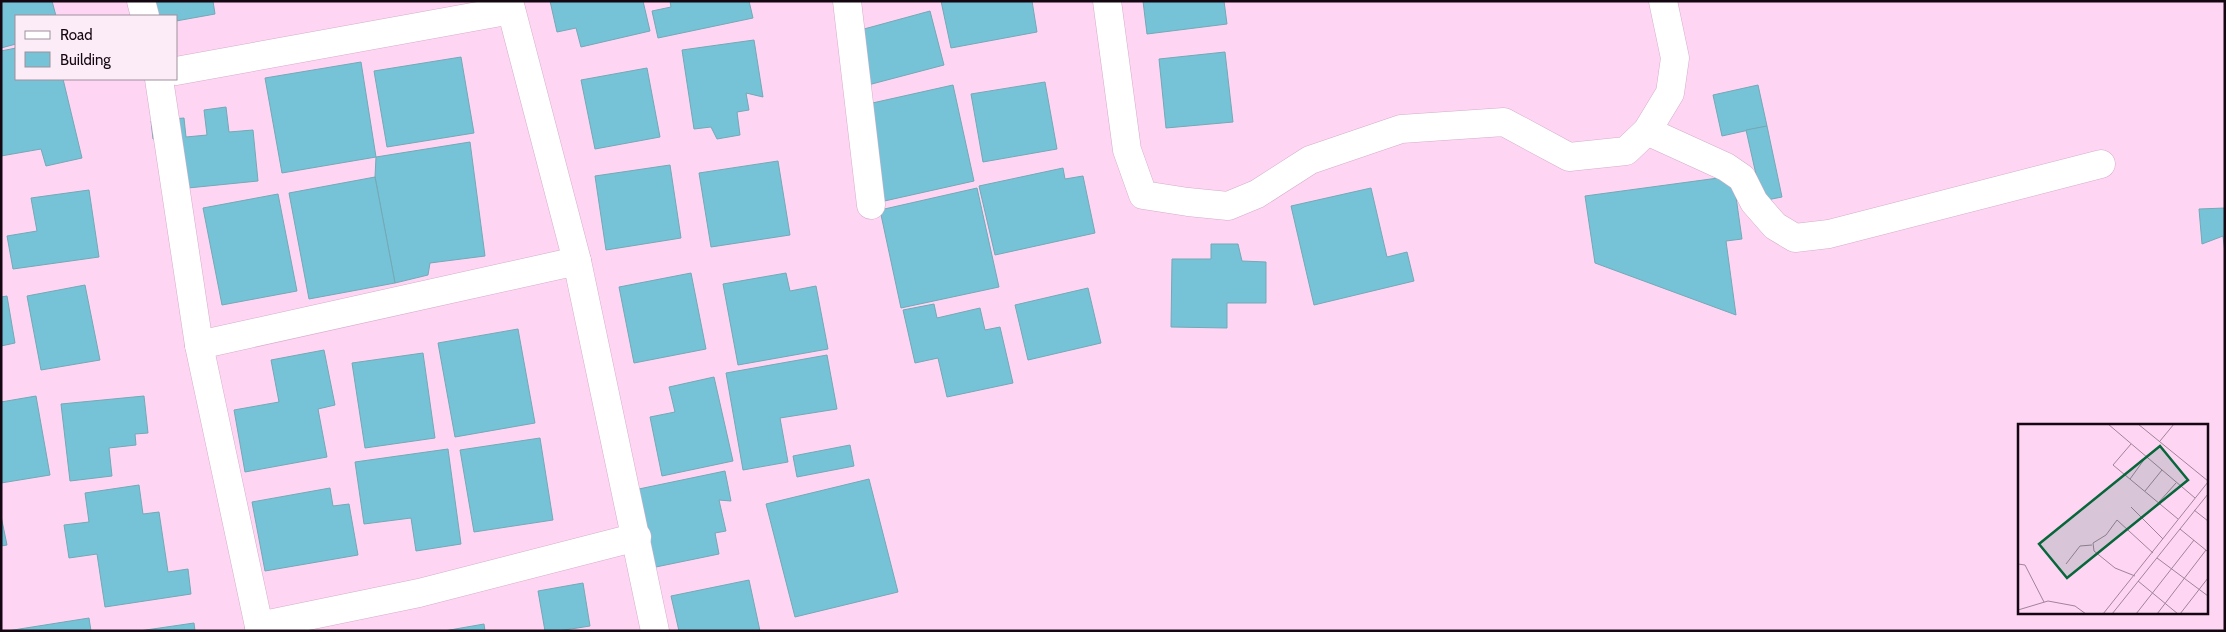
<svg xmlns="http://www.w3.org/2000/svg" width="2226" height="632" viewBox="0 0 2226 632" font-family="Cabin,sans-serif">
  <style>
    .building { fill: #76c3d7; stroke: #73a9b6 }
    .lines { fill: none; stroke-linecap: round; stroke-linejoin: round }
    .minor-casing { stroke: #d4adca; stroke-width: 29 }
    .minor { stroke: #fff; stroke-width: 28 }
    .inset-road { fill: none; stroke: #a08399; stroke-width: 1 }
    .view { fill: #07673b; fill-opacity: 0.15; stroke: #07673b; stroke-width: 2.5 }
    .inset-edge { fill: none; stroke: #140711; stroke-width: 2.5 }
  </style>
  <rect width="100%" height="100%" fill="#fed6f4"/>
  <g class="building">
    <path d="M 1,1 L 52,1 L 56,16 L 16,16 L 16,44 L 1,48 Z"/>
    <path d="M 149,1 L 213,1 L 215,14 L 176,21 L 176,16 L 152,16 Z"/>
    <path d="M 550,1 L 643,1 L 650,31 L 581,47 L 576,28 L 557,32 Z"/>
    <path d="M 670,1 L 749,1 L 753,18 L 658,38 L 652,11 L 671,7 Z"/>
    <path d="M 941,1 L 1032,1 L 1037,32 L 951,48 Z"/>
    <path d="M 1143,1 L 1224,1 L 1227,24 L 1147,34 Z"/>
    <path d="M 930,11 L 944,65 L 868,85 L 853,32 Z"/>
    <path d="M 754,40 L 763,97 L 746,93 L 749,110 L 737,112 L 740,135 L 717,139 L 711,127 L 694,129 L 682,50 Z"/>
    <path d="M 16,48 L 16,79 L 63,79 L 82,158 L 46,166 L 41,149 L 1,156 L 1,51 Z"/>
    <path d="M 1225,52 L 1233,122 L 1166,128 L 1159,59 Z"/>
    <path d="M 461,57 L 474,133 L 387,147 L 374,71 Z"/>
    <path d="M 361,62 L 376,157 L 282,173 L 265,78 Z"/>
    <path d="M 647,68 L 660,137 L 595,149 L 581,80 Z"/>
    <path d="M 1045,82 L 1057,149 L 983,162 L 971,94 Z"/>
    <path d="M 953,85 L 974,181 L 880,202 L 859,106 Z"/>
    <path d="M 1758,85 L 1767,126 L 1722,136 L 1713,95 Z"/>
    <path d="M 226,107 L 229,132 L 253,130 L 258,181 L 178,189 L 172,137 L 153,139 L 151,121 L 184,118 L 186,137 L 207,135 L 204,110 Z"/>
    <path d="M 1767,126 L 1782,197 L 1762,201 L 1746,130 Z"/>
    <path d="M 470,142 L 485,256 L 430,263 L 428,275 L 395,283 L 375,177 L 376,157 Z"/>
    <path d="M 778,161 L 790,235 L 711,247 L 699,173 Z"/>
    <path d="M 670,165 L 681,238 L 606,250 L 595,176 Z"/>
    <path d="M 1063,168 L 1065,179 L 1083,176 L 1095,233 L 995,255 L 979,186 Z"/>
    <path d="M 1733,176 L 1742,239 L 1726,241 L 1736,315 L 1595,263 L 1585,196 Z"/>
    <path d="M 375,177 L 395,283 L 309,299 L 289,193 Z"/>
    <path d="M 977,188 L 999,287 L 901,308 L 880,210 Z"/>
    <path d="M 1371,188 L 1387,257 L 1407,252 L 1414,281 L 1314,305 L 1291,206 Z"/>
    <path d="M 89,190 L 99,257 L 13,269 L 7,236 L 37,231 L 31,198 Z"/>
    <path d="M 278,194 L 297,291 L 222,305 L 203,208 Z"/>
    <path d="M 2225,208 L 2225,253 L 2223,236 L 2202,244 L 2199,209 Z"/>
    <path d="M 1211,244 L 1238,244 L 1242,261 L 1266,262 L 1266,303 L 1227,303 L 1227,328 L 1171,327 L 1172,259 L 1211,259 Z"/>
    <path d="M 691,273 L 706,349 L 634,363 L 619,287 Z"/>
    <path d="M 786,273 L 790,291 L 816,286 L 828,349 L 738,365 L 723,284 Z"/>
    <path d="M 85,285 L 100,360 L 41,370 L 27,296 Z"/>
    <path d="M 1088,288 L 1101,343 L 1028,360 L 1015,305 Z"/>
    <path d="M 7,296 L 15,343 L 1,346 L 1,297 Z"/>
    <path d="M 934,304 L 937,318 L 980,308 L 985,330 L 1000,327 L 1013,383 L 947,397 L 938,358 L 915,363 L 903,310 Z"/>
    <path d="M 518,329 L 535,423 L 455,437 L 438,343 Z"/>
    <path d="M 324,350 L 335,405 L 318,409 L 327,457 L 245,472 L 234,410 L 279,402 L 271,360 Z"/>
    <path d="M 423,353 L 435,438 L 365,448 L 352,363 Z"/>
    <path d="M 827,355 L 837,409 L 780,418 L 788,462 L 743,470 L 726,373 Z"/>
    <path d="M 714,377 L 733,461 L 662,476 L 650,417 L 675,412 L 669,387 Z"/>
    <path d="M 36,396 L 50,475 L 1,483 L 1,402 Z"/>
    <path d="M 144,396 L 148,433 L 135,434 L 136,445 L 109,448 L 112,476 L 70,481 L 61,404 Z"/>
    <path d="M 540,438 L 553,520 L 474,532 L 460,450 Z"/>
    <path d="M 850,445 L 854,466 L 797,477 L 793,456 Z"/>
    <path d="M 448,449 L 461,544 L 416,551 L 411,518 L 364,524 L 355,462 Z"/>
    <path d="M 725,471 L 731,501 L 719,500 L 726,531 L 715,533 L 719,554 L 651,568 L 634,490 Z"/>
    <path d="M 869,479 L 898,592 L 795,617 L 766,504 Z"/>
    <path d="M 139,485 L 143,514 L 159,512 L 168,572 L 188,569 L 191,594 L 105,607 L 97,554 L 69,558 L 64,525 L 89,522 L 85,493 Z"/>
    <path d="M 330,488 L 333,506 L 349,504 L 358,555 L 265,571 L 252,502 Z"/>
    <path d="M 1,516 L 7,545 L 1,546 Z"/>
    <path d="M 749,580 L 760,631 L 679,631 L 671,596 Z"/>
    <path d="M 583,583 L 590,626 L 558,631 L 545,631 L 538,591 Z"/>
    <path d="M 89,618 L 91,631 L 7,631 Z"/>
    <path d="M 194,623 L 195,631 L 139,631 Z"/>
    <path d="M 484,624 L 485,631 L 444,631 Z"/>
  </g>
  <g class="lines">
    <defs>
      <g id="minor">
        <path d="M 141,1 L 145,16"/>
        <path d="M 509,1 L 577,261 L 655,631"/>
        <path d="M 847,1 L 871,205"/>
        <path d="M 1107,1 L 1127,150 L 1143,195 L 1188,202 L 1228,206 L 1257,194 L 1310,160 L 1401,129 L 1504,122 L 1569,157 L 1626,151 L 1647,131 L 1670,93 L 1675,58 L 1663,1"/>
        <path d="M 176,71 L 511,10"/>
        <path d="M 159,79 L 199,345 L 260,631"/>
        <path d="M 1647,131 L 1726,167 L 1742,178 L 1754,202 L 1775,226 L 1795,238 L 1829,234 L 2101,164"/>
        <path d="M 199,345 L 577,261"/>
        <path d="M 259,626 L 419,593 L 637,537"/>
      </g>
    </defs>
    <use href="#minor" class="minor-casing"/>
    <use href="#minor" class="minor"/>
  </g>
  <g transform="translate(2018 424)">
    <rect width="190" height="190" fill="#fed6f4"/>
    <path class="inset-road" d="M 90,0 L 177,74M 120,0 L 190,57M 142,17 L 156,0M 113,20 L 95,41 L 160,95M 112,55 L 128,33M 127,67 L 144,46M 141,78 L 158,59M 113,83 L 145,115M 176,86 L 190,97M 162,105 L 189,127M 139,134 L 190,172M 0,140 L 7,141 L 26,178M 48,140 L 62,122 L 74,121M 117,152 L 97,144 L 76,127 L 75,119 L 88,111 L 99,96 L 135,129M 120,157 L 160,190M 0,186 L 30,177 L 57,182 L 68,190M 85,190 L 190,58M 94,190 L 190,70M 118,190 L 176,116M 139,190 L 188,126M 162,190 L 190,154"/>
    <path class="view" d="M 142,22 L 170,56 L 49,154 L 21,120 Z"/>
    <rect width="190" height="190" class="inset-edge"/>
  </g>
  <rect width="2226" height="632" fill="none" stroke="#140711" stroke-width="5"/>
  <rect x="15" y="15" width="162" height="65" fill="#fcecf8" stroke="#9f909c"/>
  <rect x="25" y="31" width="25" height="8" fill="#ffffff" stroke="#9f909c"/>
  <text x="60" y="40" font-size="15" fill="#140711">Road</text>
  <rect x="25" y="52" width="25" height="15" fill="#76c3d7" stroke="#9f909c"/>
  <text x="60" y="65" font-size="15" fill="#140711">Building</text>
</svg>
